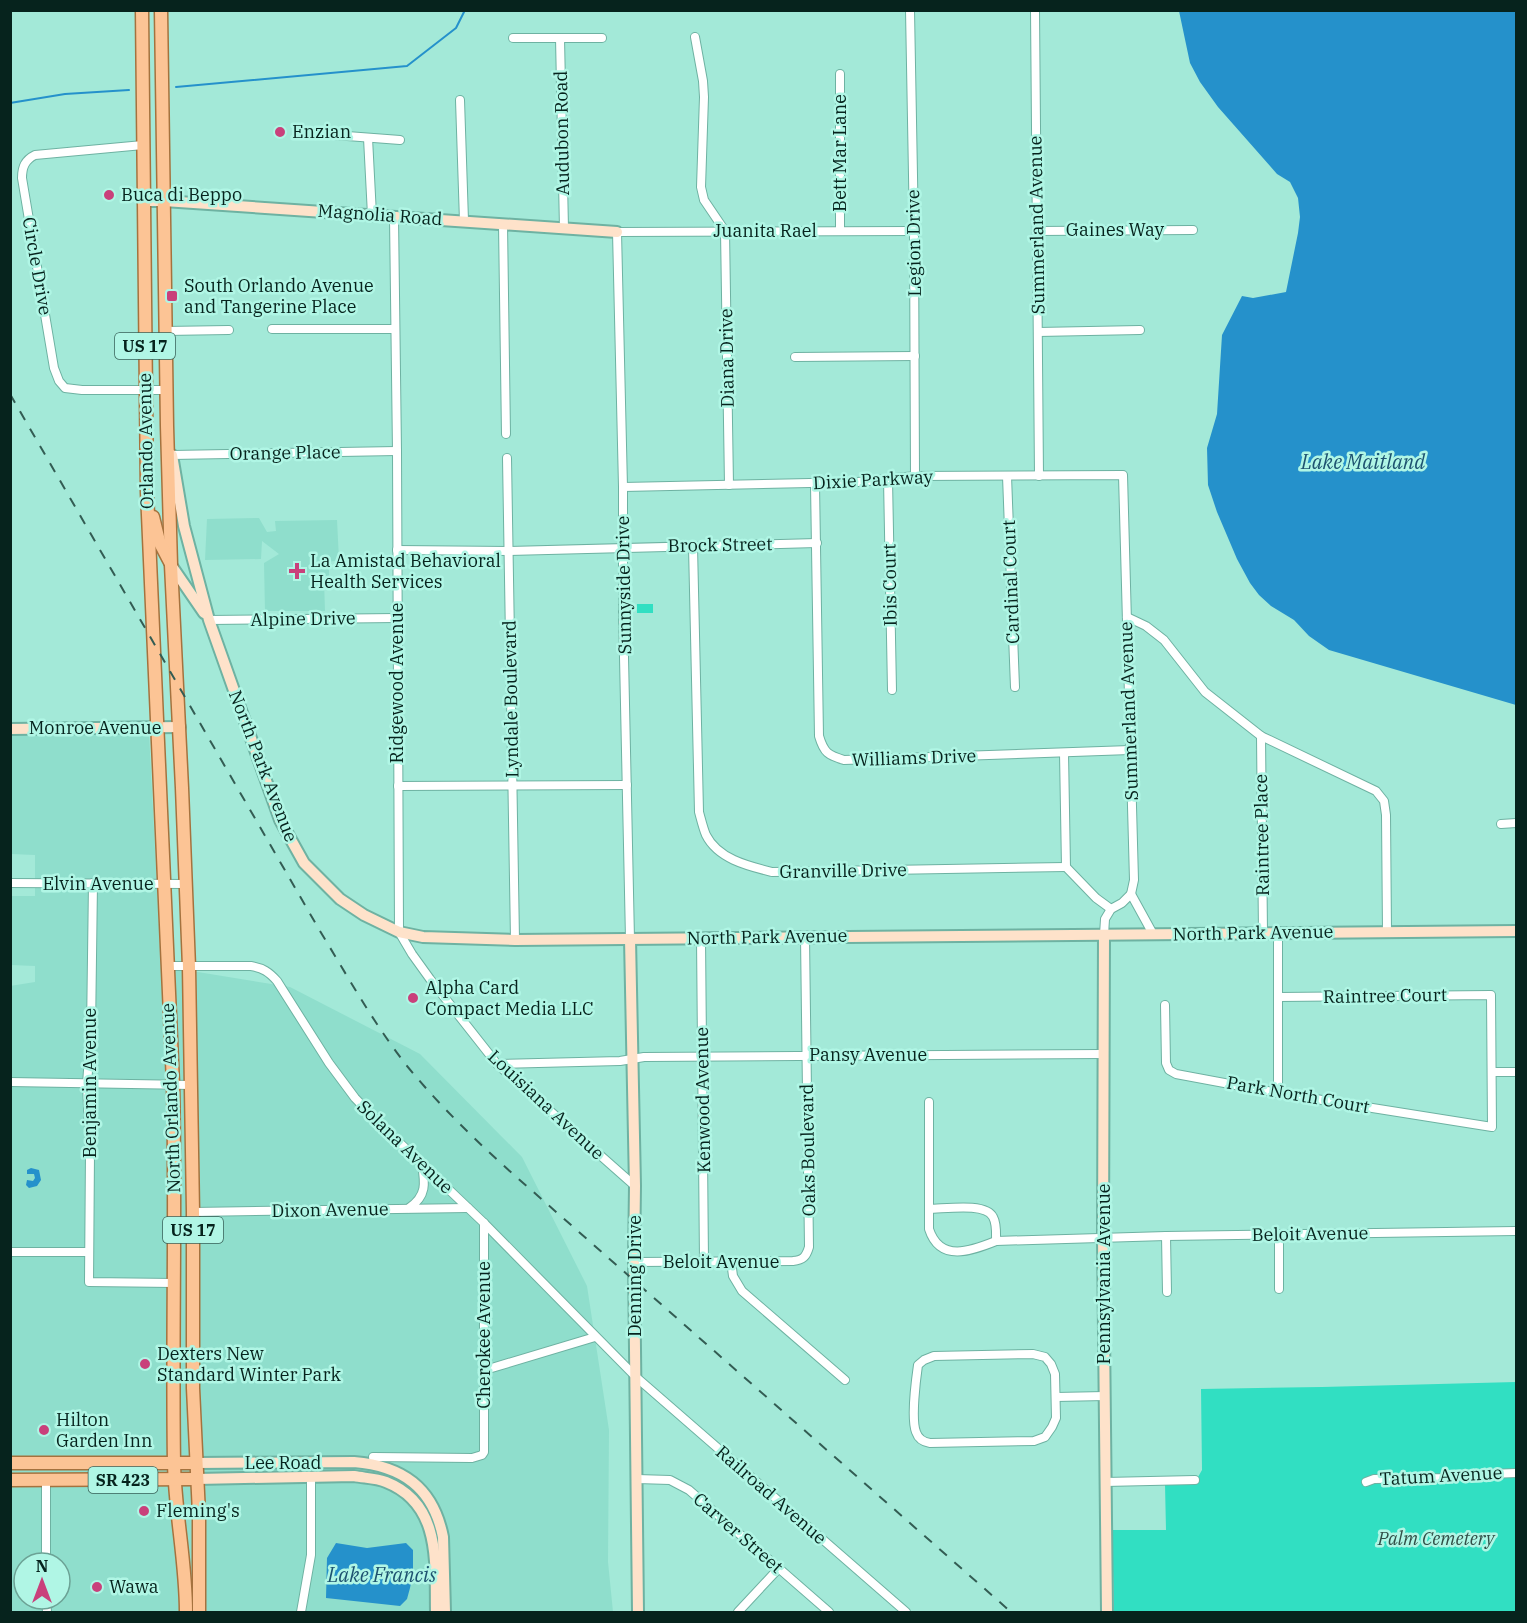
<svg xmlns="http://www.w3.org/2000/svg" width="1527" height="1623" viewBox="0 0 1527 1623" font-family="'IBM Plex Serif',serif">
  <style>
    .built { fill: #8fdecc; fill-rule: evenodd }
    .green { fill: #31dfc2 }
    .water { fill: #2591cb }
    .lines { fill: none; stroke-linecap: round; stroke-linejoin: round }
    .stream { stroke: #2591cb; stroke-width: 2 }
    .street-casing { stroke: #6eb2a2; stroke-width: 10 }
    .secondary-casing { stroke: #6eb2a2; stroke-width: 14 }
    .primary-casing { stroke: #a5723e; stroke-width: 15 }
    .street { stroke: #fff; stroke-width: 8 }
    .secondary { stroke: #fee2ca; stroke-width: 10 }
    .primary { stroke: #fcc495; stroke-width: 12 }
    .rail { stroke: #335c53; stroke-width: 2; stroke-dasharray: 10 10; stroke-linecap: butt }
    .poi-dot { fill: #c9407b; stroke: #b0f6e5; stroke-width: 2 }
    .labels { text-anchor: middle; stroke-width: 5; stroke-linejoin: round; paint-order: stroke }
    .shield { fill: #b0f6e5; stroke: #396259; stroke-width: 1.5 }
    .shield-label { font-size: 16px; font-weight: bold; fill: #06231d }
    .poi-label { font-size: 18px; fill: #06231d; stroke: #b0f6e5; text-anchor: start }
    .street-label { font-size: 18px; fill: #06231d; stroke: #b0f6e5 }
    .park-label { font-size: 18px; font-style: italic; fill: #314e47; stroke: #b0f6e5 }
    .water-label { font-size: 20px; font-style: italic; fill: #1d5270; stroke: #b0f6e5 }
  </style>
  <rect width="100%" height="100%" fill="#a3e9d8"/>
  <g class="built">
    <path d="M 259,518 L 267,532 L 276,531 L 275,521 L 337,520 L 339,560 L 329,562 L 329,580 L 324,581 L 325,611 L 265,611 L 264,563 L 279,554 L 262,541 L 261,559 L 205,560 L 207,519 Z"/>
    <path d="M 149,733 L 161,966 L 290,987 L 420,1054 L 522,1157 L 587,1286 L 609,1430 L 608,1562 L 613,1612 L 11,1612 L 10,986 L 35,982 L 35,966 L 11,965 L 11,896 L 35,896 L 35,855 L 11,854 L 10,735 ZM 24,1563 L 60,1563 L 60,1599 L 24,1599 Z"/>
  </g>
  <g class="green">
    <rect x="637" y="604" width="16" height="9"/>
    <path d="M 1516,1382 L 1516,1612 L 1114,1612 L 1112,1530 L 1166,1530 L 1165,1484 L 1198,1483 L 1198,1477 L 1202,1470 L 1201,1389 L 1322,1387 Z"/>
  </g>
  <g class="water">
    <path d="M 1179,11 L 1516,11 L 1516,705 L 1329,650 L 1309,636 L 1294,620 L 1271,606 L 1259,595 L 1250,583 L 1237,559 L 1217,512 L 1208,485 L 1207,448 L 1217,414 L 1222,335 L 1242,296 L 1253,298 L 1286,292 L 1298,233 L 1300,217 L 1298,198 L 1290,182 L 1277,174 L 1218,107 L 1200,82 L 1190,63 Z"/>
    <path d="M 31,1168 L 39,1170 L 41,1180 L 37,1186 L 29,1188 L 26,1185 L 27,1180 L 33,1181 L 35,1178 L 34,1174 L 27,1174 L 27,1170 Z"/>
    <path d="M 336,1543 L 367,1548 L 406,1543 L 413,1550 L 413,1573 L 410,1588 L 407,1599 L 400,1606 L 326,1598 L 327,1558 Z"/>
  </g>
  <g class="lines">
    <g class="stream">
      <path d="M 176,87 L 407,66 L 456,28 L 465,10"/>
      <path d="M 10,103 L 65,94 L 129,90"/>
    </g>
    <defs>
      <g id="street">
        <path d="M 910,10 L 914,231 L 915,476"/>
        <path d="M 1035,10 L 1039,476"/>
        <path d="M 695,37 L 703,81 L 704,97 L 701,187 L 704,200 L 725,231 L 729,485"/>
        <path d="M 513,38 L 602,38"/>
        <path d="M 560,38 L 564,229"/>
        <path d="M 840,74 L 840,231"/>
        <path d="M 460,100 L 464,221"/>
        <path d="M 334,135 L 400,140"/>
        <path d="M 368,138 L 372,215"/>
        <path d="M 143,145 L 35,155 C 25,160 22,167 22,178 L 54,368 L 59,381 L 65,388 L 82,390 L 166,390"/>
        <path d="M 394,217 L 397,451 L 399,932 L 412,954 L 430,979 L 497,1064 L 635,1186"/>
        <path d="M 503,224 L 506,434"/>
        <path d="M 1036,231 L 1193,230"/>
        <path d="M 272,329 L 394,329"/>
        <path d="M 165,331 L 229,330"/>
        <path d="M 1038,332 L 1140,330"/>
        <path d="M 795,357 L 915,356"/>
        <path d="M 172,455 L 397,451"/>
        <path d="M 507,458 L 515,940"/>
        <path d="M 1007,476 L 1015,687"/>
        <path d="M 888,479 L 892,690"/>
        <path d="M 815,484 L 819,736 C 824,753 828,755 844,760 L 1130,750"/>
        <path d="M 623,487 L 858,482 L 915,476 L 1123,475 L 1134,880 L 1131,894 L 1122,903 L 1111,909 L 1105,919 L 1104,935"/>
        <path d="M 693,546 L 699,812 C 701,819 703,828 706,835 C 718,859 748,866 772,872 L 1066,867"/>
        <path d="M 397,550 L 509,551 L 817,543"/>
        <path d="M 1127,617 L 1146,626 L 1164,640 L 1205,692 L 1261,736 L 1376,791 L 1384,801 L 1386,815 L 1387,932"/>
        <path d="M 209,620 L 397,618"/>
        <path d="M 1261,736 L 1263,934"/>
        <path d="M 1064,753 L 1066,867 L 1096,898 L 1111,909"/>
        <path d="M 398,786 L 627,785"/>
        <path d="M 1501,824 L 1516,823"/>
        <path d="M 10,883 L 186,884"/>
        <path d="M 93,883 L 91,1031 L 87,1084 L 90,1153 L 89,1282 L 174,1283"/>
        <path d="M 1131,894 L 1153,934"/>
        <path d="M 701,938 L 704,1261"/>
        <path d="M 630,939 L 623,610 L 623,487 L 617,232 L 914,231"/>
        <path d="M 168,966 L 251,966 C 263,968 269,972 277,981 L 329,1063 L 355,1098 L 383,1127 L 484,1223 L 636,1377 L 906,1612"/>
        <path d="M 1165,1005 L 1166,1063 L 1169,1070 L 1176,1074 L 1278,1093 L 1492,1127 L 1491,995 L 1279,997"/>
        <path d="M 497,1064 L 620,1061 L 644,1057 L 1103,1054"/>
        <path d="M 1492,1072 L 1516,1072"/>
        <path d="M 10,1082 L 191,1085"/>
        <path d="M 1278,1093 L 1278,933"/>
        <path d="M 929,1102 L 929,1229 C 940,1263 971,1251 996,1241 L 1166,1236 L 1516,1231"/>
        <path d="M 409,1208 C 427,1196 425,1183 422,1164"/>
        <path d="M 929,1209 C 944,1209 986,1202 993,1217 C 997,1224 996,1234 996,1241"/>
        <path d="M 193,1212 L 468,1208"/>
        <path d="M 1279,1234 L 1279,1289"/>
        <path d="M 1166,1236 L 1167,1292"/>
        <path d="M 10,1252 L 89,1252"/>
        <path d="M 731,1261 L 733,1276 L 742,1291 L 845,1380"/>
        <path d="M 634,1262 L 793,1261 C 803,1260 806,1257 809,1247 L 805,937"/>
        <path d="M 1033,1354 L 1045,1357 L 1051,1364 L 1055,1374 L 1056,1418 L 1052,1427 L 1045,1437 L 1034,1441 L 930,1443 C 923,1442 918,1438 916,1432 C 911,1419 916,1379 918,1365 L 924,1360 L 934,1356 Z"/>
        <path d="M 485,1370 L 595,1337"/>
        <path d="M 1056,1397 L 1105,1396"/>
        <path d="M 373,1457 L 472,1458 L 482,1455 L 484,1452 L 484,1223"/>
        <path d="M 637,1479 L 670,1480 L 689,1490 L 829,1612"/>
        <path d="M 46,1480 L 46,1563"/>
        <path d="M 1105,1482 L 1195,1480"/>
        <path d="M 1366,1482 L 1374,1479 L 1454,1478 L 1462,1475 L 1516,1473"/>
        <path d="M 46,1599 L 47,1612"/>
        <path d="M 301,1612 L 311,1555 L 311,1477"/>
        <path d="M 738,1612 L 779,1568"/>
      </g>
      <g id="secondary">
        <path d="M 143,201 L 164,201 L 617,232"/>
        <path d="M 172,455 L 184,526 L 209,620 L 280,820 L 304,863 L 340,899 L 364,915 L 399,932 L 423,937 L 515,940 L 1516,931"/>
        <path d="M 171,565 L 204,613"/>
        <path d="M 10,729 L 180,727"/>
        <path d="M 1104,935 L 1103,1239 L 1107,1612"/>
        <path d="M 630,939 L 635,1186 L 634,1262 L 638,1612"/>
        <path d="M 196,1463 L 354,1462 C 402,1466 433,1487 443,1537 L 445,1612"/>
        <path d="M 197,1479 L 354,1476 C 364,1478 376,1478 386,1482 C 442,1504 435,1564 436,1612"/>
      </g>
      <g id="primary">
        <path d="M 142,10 L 147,492 L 173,1084 C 176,1210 172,1337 174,1463 C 175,1513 186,1562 186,1612"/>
        <path d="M 161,10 L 167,426 L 171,565 L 182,788 L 189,967 L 193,1212 L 193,1388 L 199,1514 L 199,1612"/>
        <path d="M 153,517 L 159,541 L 170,562"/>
        <path d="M 10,1463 L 196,1463"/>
        <path d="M 10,1480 L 197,1479"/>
      </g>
    </defs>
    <use href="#street" class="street-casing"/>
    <use href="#secondary" class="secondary-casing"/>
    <use href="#primary" class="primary-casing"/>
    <use href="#street" class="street"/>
    <use href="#secondary" class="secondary"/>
    <use href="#primary" class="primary"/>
    <path class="rail" d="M 10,394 L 320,931 C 348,977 374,1024 407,1066 C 439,1105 475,1140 513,1174 L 1011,1612"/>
  </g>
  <g class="poi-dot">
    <circle cx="280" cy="132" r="6"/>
    <circle cx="109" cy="195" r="6"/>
    <rect x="166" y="290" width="12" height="12" rx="3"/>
    <path d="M294 562h6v6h6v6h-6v6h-6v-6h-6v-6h6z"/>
    <circle cx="413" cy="998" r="6"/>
    <circle cx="145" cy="1364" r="6"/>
    <circle cx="44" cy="1430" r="6"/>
    <circle cx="144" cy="1511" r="6"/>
    <circle cx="97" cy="1587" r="6"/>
  </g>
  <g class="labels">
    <g class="shield">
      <rect x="115" y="333" width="60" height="26" rx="4.5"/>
      <rect x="163" y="1217" width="60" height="26" rx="4.5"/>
      <rect x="88.5" y="1467" width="69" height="26" rx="4.5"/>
    </g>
    <g class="shield-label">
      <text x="145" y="352">US 17</text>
      <text x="193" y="1236">US 17</text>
      <text x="123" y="1486">SR 423</text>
    </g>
    <g class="poi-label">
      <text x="292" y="138">Enzian</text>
      <text x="121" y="201">Buca di Beppo</text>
      <text x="184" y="292">South Orlando Avenue<tspan x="184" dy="21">and Tangerine Place</tspan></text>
      <text x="310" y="567">La Amistad Behavioral<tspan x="310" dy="21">Health Services</tspan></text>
      <text x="425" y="994">Alpha Card<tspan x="425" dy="21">Compact Media LLC</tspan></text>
      <text x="157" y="1360">Dexters New<tspan x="157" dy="21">Standard Winter Park</tspan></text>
      <text x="56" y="1426">Hilton<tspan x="56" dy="21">Garden Inn</tspan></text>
      <text x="156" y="1517">Fleming's</text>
      <text x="109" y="1593">Wawa</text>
    </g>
    <g class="street-label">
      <text transform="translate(562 133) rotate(-91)" y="6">Audubon Road</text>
      <text transform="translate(840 153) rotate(-90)" y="6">Bett Mar Lane</text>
      <text transform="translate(380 215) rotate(4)" y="6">Magnolia Road</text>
      <text transform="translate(1037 225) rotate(-91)" y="6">Summerland Avenue</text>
      <text x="1115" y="236">Gaines Way</text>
      <text x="765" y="237">Juanita Rael</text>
      <text transform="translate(914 243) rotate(-91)" y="6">Legion Drive</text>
      <text transform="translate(37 266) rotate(80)" y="6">Circle Drive</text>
      <text transform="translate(727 358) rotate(-91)" y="6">Diana Drive</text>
      <text transform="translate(146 441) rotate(-91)" y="6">Orlando Avenue</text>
      <text transform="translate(285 453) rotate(-1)" y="6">Orange Place</text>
      <text transform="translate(873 480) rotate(-3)" y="6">Dixie Parkway</text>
      <text transform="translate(720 545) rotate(-1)" y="6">Brock Street</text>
      <text transform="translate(1011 582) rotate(-92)" y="6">Cardinal Court</text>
      <text transform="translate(624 585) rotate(-91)" y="6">Sunnyside Drive</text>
      <text transform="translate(890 585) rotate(-91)" y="6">Ibis Court</text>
      <text transform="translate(303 619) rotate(-1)" y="6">Alpine Drive</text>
      <text transform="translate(397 683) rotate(-90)" y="6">Ridgewood Avenue</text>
      <text transform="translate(511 699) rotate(-91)" y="6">Lyndale Boulevard</text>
      <text transform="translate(1129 711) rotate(-92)" y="6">Summerland Avenue</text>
      <text x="95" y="734">Monroe Avenue</text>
      <text transform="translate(914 758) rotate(-2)" y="6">Williams Drive</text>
      <text transform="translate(263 766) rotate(69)" y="6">North Park Avenue</text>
      <text transform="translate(1262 835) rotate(-91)" y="6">Raintree Place</text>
      <text transform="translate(843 871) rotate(-1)" y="6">Granville Drive</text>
      <text x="98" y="890">Elvin Avenue</text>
      <text transform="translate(1253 933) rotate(-1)" y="6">North Park Avenue</text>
      <text transform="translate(767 937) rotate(-1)" y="6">North Park Avenue</text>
      <text transform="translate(1385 996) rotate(-1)" y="6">Raintree Court</text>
      <text x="868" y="1061">Pansy Avenue</text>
      <text transform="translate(90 1083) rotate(-90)" y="6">Benjamin Avenue</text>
      <text transform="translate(1298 1095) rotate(10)" y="6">Park North Court</text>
      <text transform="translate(171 1098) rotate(-92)" y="6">North Orlando Avenue</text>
      <text transform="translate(703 1100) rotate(-91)" y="6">Kenwood Avenue</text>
      <text transform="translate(546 1105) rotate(43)" y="6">Louisiana Avenue</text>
      <text transform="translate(405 1147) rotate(44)" y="6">Solana Avenue</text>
      <text transform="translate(808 1150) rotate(-91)" y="6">Oaks Boulevard</text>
      <text transform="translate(330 1210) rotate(-1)" y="6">Dixon Avenue</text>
      <text transform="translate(1310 1234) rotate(-1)" y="6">Beloit Avenue</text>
      <text x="721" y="1268">Beloit Avenue</text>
      <text transform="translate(1104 1274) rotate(-90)" y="6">Pennsylvania Avenue</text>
      <text transform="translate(635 1276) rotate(-90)" y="6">Denning Drive</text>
      <text transform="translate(484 1335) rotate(-90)" y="6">Cherokee Avenue</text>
      <text x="283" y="1469">Lee Road</text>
      <text transform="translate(1441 1476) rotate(-3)" y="6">Tatum Avenue</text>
      <text transform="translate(771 1495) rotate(41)" y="6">Railroad Avenue</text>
      <text transform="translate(738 1533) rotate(41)" y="6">Carver Street</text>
    </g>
    <g class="park-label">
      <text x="1436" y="1545">Palm Cemetery</text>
    </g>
    <g class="water-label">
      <text x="1363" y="469">Lake Maitland</text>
      <text x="382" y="1582">Lake Francis</text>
    </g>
  </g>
  <rect width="1527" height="1623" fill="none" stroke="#06231d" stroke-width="24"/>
  <g transform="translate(42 1581)"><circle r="28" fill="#b0f6e5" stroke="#6ca295" stroke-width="1.5"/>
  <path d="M0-4.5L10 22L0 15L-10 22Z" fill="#c9407b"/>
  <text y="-9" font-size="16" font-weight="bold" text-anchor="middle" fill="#06231d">N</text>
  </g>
</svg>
